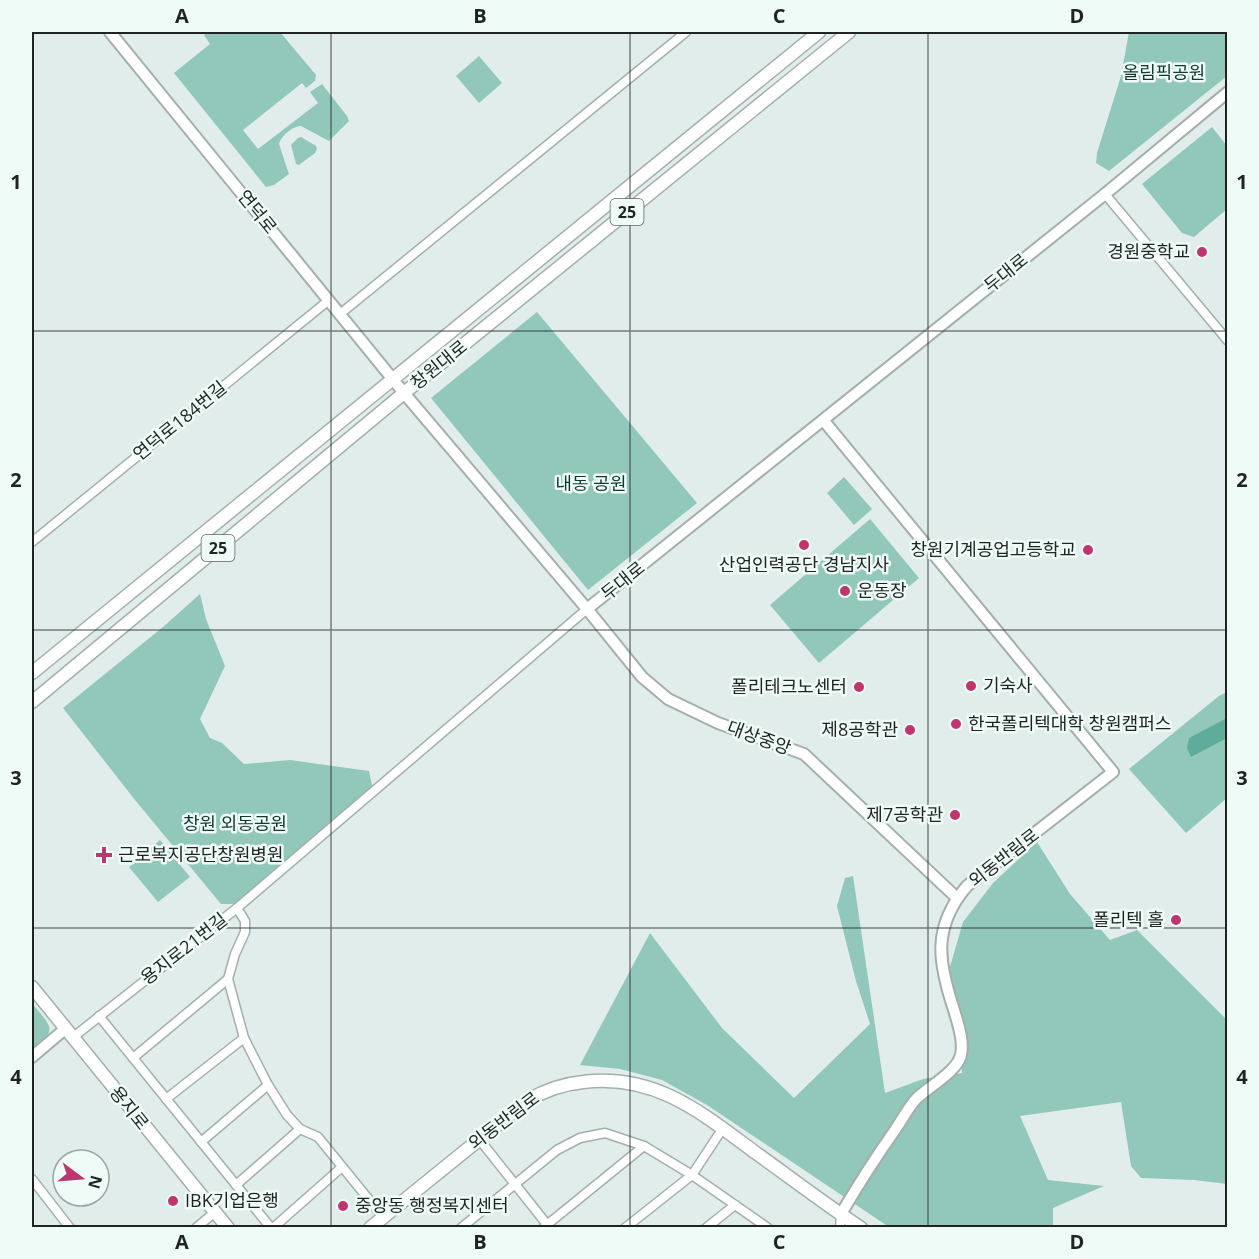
<svg xmlns="http://www.w3.org/2000/svg" width="1259" height="1259" viewBox="0 0 1259 1259" font-family="'Open Sans','Noto Sans KR',sans-serif">
  <style>
    .green { fill: #91c8ba }
    .water { fill: #60ac9a }
    .lines { fill: none; stroke-linecap: round; stroke-linejoin: round }
    .minor-casing { stroke: #a4afac; stroke-width: 11 }
    .tertiary-casing { stroke: #a4afac; stroke-width: 14 }
    .secondary-casing { stroke: #a4afac; stroke-width: 15 }
    .primary-casing { stroke: #a4afac; stroke-width: 15 }
    .minor { stroke: #fff; stroke-width: 8 }
    .tertiary { stroke: #fff; stroke-width: 10 }
    .secondary { stroke: #fff; stroke-width: 12 }
    .primary { stroke: #fff; stroke-width: 12 }
    .grid { fill: none; stroke: #1f2322; stroke-width: 1.5; stroke-opacity: 0.55 }
    .poi-dot { fill: #bf356e; stroke: #eefbf7; stroke-width: 2 }
    .labels { text-anchor: middle; stroke-width: 5; stroke-linejoin: round; paint-order: stroke }
    .shield { fill: #eefbf7; stroke: #5d6462; stroke-width: 1.5 }
    .shield-label { font-size: 16px; font-weight: bold; fill: #1f2322 }
    .park-label { font-size: 18px; fill: #133830; stroke: #eefbf7 }
    .street-label { font-size: 18px; fill: #1f2322; stroke: #eefbf7 }
    .poi-label { font-size: 18px; fill: #1f2322; stroke: #eefbf7; text-anchor: end }
    .neatline { fill: none; stroke: #1f2322; stroke-width: 2 }
    .grid-label { font-size: 20px; text-anchor: middle; font-weight: bold; fill: #1f2322 }
  </style>
  <rect width="100%" height="100%" fill="#e1edea"/>
  <g class="green">
    <path d="M 208,32 L 280,32 L 316,75 L 315,81 L 306,88 L 302,83 L 243,130 L 258,149 L 318,103 L 310,92 L 322,84 L 347,116 L 349,121 L 329,141 L 301,126 C 293,126 281,136 279,144 L 289,174 L 274,185 L 266,187 L 174,73 L 210,44 L 204,35 Z"/>
    <path d="M 1129,32 L 1227,32 L 1227,76 L 1109,171 L 1096,163 L 1097,153 L 1121,76 Z"/>
    <path d="M 479,56 L 502,83 L 479,103 L 456,76 Z"/>
    <path d="M 1212,127 L 1227,146 L 1227,209 L 1194,237 L 1182,233 L 1142,184 Z"/>
    <path d="M 301,137 L 316,146 L 317,149 L 315,153 L 299,165 L 296,164 L 291,145 L 298,138 Z"/>
    <path d="M 537,312 L 697,503 L 588,590 L 431,398 Z"/>
    <path d="M 844,477 L 872,509 L 854,525 L 827,493 Z"/>
    <path d="M 870,519 L 919,578 L 819,663 L 770,605 Z"/>
    <path d="M 200,594 L 206,619 L 225,666 L 200,719 L 210,738 L 222,743 L 244,764 L 290,760 L 369,771 L 373,790 L 237,904 L 221,904 L 135,800 L 63,708 L 163,627 Z"/>
    <path d="M 1227,692 L 1227,798 L 1186,833 L 1129,769 L 1219,696 Z"/>
    <path d="M 160,840 L 190,877 L 158,902 L 129,867 Z"/>
    <path d="M 1037,842 L 1070,894 L 1110,940 L 1137,930 L 1227,1020 L 1227,1184 L 1194,1180 L 1141,1178 L 1131,1166 L 1121,1102 L 1020,1116 L 1048,1180 L 1104,1186 L 1053,1208 L 1053,1227 L 889,1227 L 707,1105 L 662,1080 L 620,1069 L 580,1065 L 650,933 L 722,1028 L 794,1098 L 870,1024 L 856,981 L 837,906 L 845,878 L 853,876 L 885,1093 L 923,1079 L 962,1073 L 949,970 L 963,922 L 993,883 Z"/>
    <path d="M 32,1003 C 51,1027 59,1029 32,1051 Z"/>
  </g>
  <path class="water" d="M 1227,718 L 1227,738 L 1191,757 L 1187,748 L 1189,738 Z"/>
  <g class="lines">
    <defs>
      <g id="minor">
        <path d="M 1105,194 L 1228,341"/>
        <path d="M 340,314 L 686,32"/>
        <path d="M 32,542 L 329,300"/>
        <path d="M 237,908 L 587,609"/>
        <path d="M 99,1016 L 271,1228"/>
        <path d="M 72,1038 L 237,908 L 245,921 L 245,932 L 235,954 L 228,979 L 244,1038 L 268,1085 L 287,1115 L 300,1129 L 318,1137 L 383,1217"/>
        <path d="M 133,1058 L 228,979"/>
        <path d="M 166,1099 L 244,1038"/>
        <path d="M 479,1139 L 549,1227"/>
        <path d="M 201,1142 L 268,1085"/>
        <path d="M 32,1179 L 70,1228"/>
        <path d="M 236,1185 L 300,1129"/>
        <path d="M 196,1228 L 215,1212"/>
        <path d="M 273,1228 L 342,1167"/>
        <path d="M 461,1228 L 557,1150 L 580,1138 L 605,1133 L 644,1146 L 692,1175 L 768,1228"/>
        <path d="M 543,1228 L 644,1146"/>
        <path d="M 625,1228 L 692,1175 L 723,1128"/>
        <path d="M 706,1228 L 735,1205"/>
        <path d="M 840,1228 L 841,1214"/>
      </g>
      <g id="tertiary">
        <path d="M 110,32 L 404,393 L 587,609 L 1105,194 L 1228,92"/>
        <path d="M 824,421 L 1113,772 L 967,886 C 932,927 938,962 954,1010 C 958,1024 964,1040 961,1055 C 957,1072 928,1087 916,1099 C 908,1108 902,1120 895,1130 C 876,1157 858,1185 841,1214"/>
        <path d="M 587,609 L 642,677 L 668,699 L 718,723 L 804,754 L 957,898"/>
        <path d="M 32,1057 L 65,1029"/>
      </g>
      <g id="secondary">
        <path d="M 32,987 L 228,1228"/>
        <path d="M 370,1228 L 528,1100 C 546,1090 563,1084 583,1082 C 655,1073 702,1113 756,1153 C 791,1178 825,1204 861,1228"/>
      </g>
      <g id="primary">
        <path d="M 32,673 L 819,32"/>
        <path d="M 32,702 L 404,393 L 849,32"/>
      </g>
    </defs>
    <use href="#minor" class="minor-casing"/>
    <use href="#tertiary" class="tertiary-casing"/>
    <use href="#secondary" class="secondary-casing"/>
    <use href="#primary" class="primary-casing"/>
    <use href="#minor" class="minor"/>
    <use href="#tertiary" class="tertiary"/>
    <use href="#secondary" class="secondary"/>
    <use href="#primary" class="primary"/>
  </g>
  <path class="grid" d="M 331,32 L 331,1228M 630,32 L 630,1228M 928,32 L 928,1228M 32,331 L 1228,331M 32,630 L 1228,630M 32,928 L 1228,928"/>
  <g class="poi-dot">
    <circle cx="1202" cy="252" r="6"/>
    <circle cx="804" cy="545" r="6"/>
    <circle cx="1088" cy="550" r="6"/>
    <circle cx="845" cy="591" r="6"/>
    <circle cx="971" cy="686" r="6"/>
    <circle cx="859" cy="687" r="6"/>
    <circle cx="956" cy="724" r="6"/>
    <circle cx="910" cy="730" r="6"/>
    <circle cx="955" cy="815" r="6"/>
    <path d="M101 846h6v6h6v6h-6v6h-6v-6h-6v-6h6z"/>
    <circle cx="1176" cy="920" r="6"/>
    <circle cx="173" cy="1201" r="6"/>
    <circle cx="343" cy="1206" r="6"/>
  </g>
  <g class="labels">
    <g class="shield">
      <rect x="610.5" y="199" width="33" height="26" rx="4.5"/>
      <rect x="201.5" y="535" width="33" height="26" rx="4.5"/>
    </g>
    <g class="shield-label">
      <text x="627" y="218">25</text>
      <text x="218" y="554">25</text>
    </g>
    <g class="park-label">
      <text x="1164" y="79">올림픽공원</text>
      <text x="591" y="490">내동 공원</text>
      <text x="235" y="830">창원 외동공원</text>
    </g>
    <g class="street-label">
      <text transform="translate(257 212) rotate(51)" y="6">연덕로</text>
      <text transform="translate(1006 273) rotate(-39)" y="6">두대로</text>
      <text transform="translate(439 365) rotate(-39)" y="6">창원대로</text>
      <text transform="translate(180 421) rotate(-39)" y="6">연덕로184번길</text>
      <text transform="translate(623 581) rotate(-39)" y="6">두대로</text>
      <text transform="translate(759 738) rotate(20)" y="6">대상중앙</text>
      <text transform="translate(1004 858) rotate(-38)" y="6">외동반림로</text>
      <text transform="translate(184 949) rotate(-38)" y="6">용지로21번길</text>
      <text transform="translate(129 1108) rotate(51)" y="6">용지로</text>
      <text transform="translate(504 1121) rotate(-37)" y="6">외동반림로</text>
    </g>
    <g class="poi-label">
      <text x="1190" y="258">경원중학교</text>
      <text x="1076" y="556">창원기계공업고등학교</text>
      <text x="804" y="571" text-anchor="middle">산업인력공단 경남지사</text>
      <text x="857" y="597" text-anchor="start">운동장</text>
      <text x="983" y="692" text-anchor="start">기숙사</text>
      <text x="847" y="693">폴리테크노센터</text>
      <text x="968" y="730" text-anchor="start">한국폴리텍대학 창원캠퍼스</text>
      <text x="898" y="736">제8공학관</text>
      <text x="943" y="821">제7공학관</text>
      <text x="118" y="861" text-anchor="start">근로복지공단창원병원</text>
      <text x="1164" y="926">폴리텍 홀</text>
      <text x="185" y="1207" text-anchor="start">IBK기업은행</text>
      <text x="355" y="1212" text-anchor="start">중앙동 행정복지센터</text>
    </g>
  </g>
  <rect width="1259" height="1259" fill="none" stroke="#eefbf7" stroke-width="66"/>
  <g transform="translate(81 1178) rotate(106)"><circle r="28" fill="#eefbf7" stroke="#9ba5a2" stroke-width="1.5"/>
  <path d="M0-4.5L10 22L0 15L-10 22Z" fill="#bf356e"/>
  <text y="-9" font-size="16" font-weight="bold" text-anchor="middle" fill="#1f2322">N</text>
  </g>
  <rect x="33" y="33" width="1193" height="1193" class="neatline"/>
  <g class="grid-label">
    <text x="182" y="23">A</text>
    <text x="480" y="23">B</text>
    <text x="779" y="23">C</text>
    <text x="1077" y="23">D</text>
    <text x="16" y="189">1</text>
    <text x="1242" y="189">1</text>
    <text x="16" y="487">2</text>
    <text x="1242" y="487">2</text>
    <text x="16" y="785">3</text>
    <text x="1242" y="785">3</text>
    <text x="16" y="1084">4</text>
    <text x="1242" y="1084">4</text>
    <text x="182" y="1249">A</text>
    <text x="480" y="1249">B</text>
    <text x="779" y="1249">C</text>
    <text x="1077" y="1249">D</text>
  </g>
</svg>
